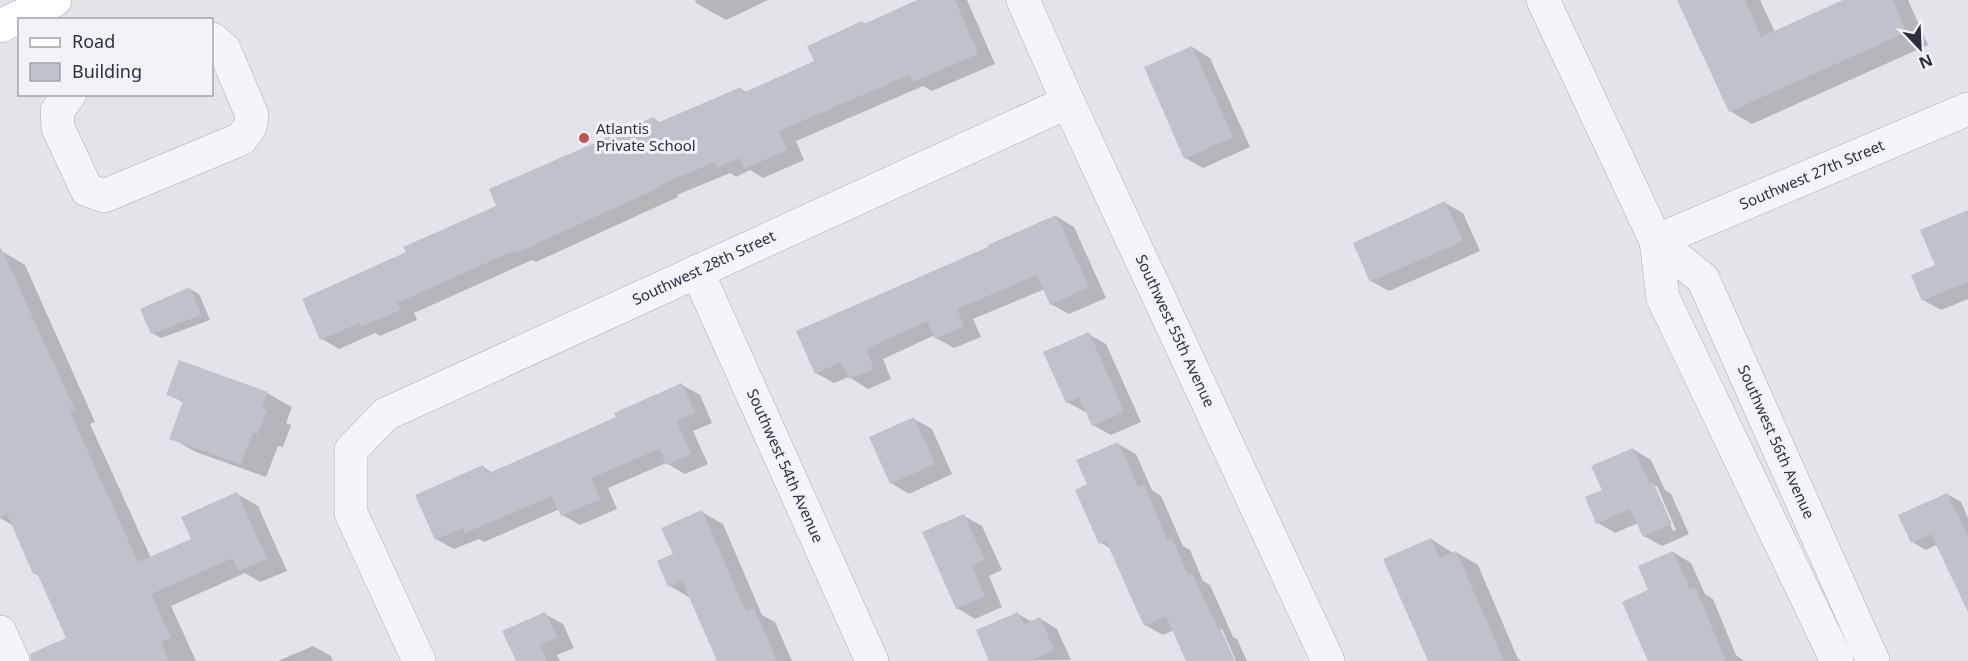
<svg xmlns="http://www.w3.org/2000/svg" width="1968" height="661" viewBox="0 0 1968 661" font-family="'Noto Sans',sans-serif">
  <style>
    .shadow { fill: #0003; fill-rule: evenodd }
    .building { fill: #bfc2cc }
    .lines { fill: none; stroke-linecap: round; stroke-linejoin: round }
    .minor-casing { stroke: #abaeb6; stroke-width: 34 }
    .major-casing { stroke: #a2a7b4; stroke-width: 34 }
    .minor { stroke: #f4f5f8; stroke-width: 33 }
    .major { stroke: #fff; stroke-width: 33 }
    .poi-dot { fill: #c55052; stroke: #f1f3f7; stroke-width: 2 }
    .labels { text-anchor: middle; stroke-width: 6; stroke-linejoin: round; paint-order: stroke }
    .poi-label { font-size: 15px; fill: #2b3040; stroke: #f1f3f7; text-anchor: start }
    .street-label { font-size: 15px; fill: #2b3040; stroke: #f1f3f7 }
  </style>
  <rect width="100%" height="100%" fill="#e2e4e9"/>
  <g class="shadow">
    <path d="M 695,0 L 768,0 L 726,20 L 696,3 Z"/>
    <path d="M 921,0 L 967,0 L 995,64 L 932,91 L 923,86 L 796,141 L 804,160 L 763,178 L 750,170 L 736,177 L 730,173 L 677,195 L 678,197 L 536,262 L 532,260 L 414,313 L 417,320 L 380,336 L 375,333 L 339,349 L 322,339 L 408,253 L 498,207 L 654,119 L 662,123 L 741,89 L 748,93 L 816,62 L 862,23 L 866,24 Z"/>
    <path d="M 1679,0 L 1760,0 L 1775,32 L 1847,0 L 1908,0 L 1928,45 L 1752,124 L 1730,111 Z"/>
    <path d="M 1192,47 L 1210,58 L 1250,147 L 1203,168 L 1185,158 Z"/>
    <path d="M 1445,203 L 1463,213 L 1480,251 L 1389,291 L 1371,281 Z"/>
    <path d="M 1968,211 L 1968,299 L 1941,310 L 1923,300 L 1937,266 Z"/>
    <path d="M 1056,216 L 1074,227 L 1106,298 L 1069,314 L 1051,304 L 1045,289 L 973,319 L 981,337 L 954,348 L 936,338 L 935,335 L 883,359 L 891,379 L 868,389 L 849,377 L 834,383 L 816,373 L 990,247 Z"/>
    <path d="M 0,250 L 25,265 L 95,422 L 90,424 L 151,558 L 193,540 L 237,494 L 258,506 L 287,571 L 260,582 L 245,573 L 171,606 L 196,661 L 68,661 L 68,639 L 41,577 L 34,573 L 14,526 L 0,518 Z"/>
    <path d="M 190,289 L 199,294 L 210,320 L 161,338 L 152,333 Z"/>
    <path d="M 1088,334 L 1106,344 L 1141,422 L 1111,435 L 1093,425 L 1087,411 L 1085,412 L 1067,402 Z"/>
    <path d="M 682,385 L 700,395 L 712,423 L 693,431 L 708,464 L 685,474 L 666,463 L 608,488 L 617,509 L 580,525 L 562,515 L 560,509 L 484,542 L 479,539 L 454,549 L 436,539 L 483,467 L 493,473 L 618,418 Z"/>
    <path d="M 267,393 L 292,407 L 286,423 L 291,425 L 283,447 L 278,446 L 266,477 L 196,452 L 171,438 L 184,403 L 168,394 Z"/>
    <path d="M 914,419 L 932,429 L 952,474 L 909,494 L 891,483 Z"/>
    <path d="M 1118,444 L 1136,454 L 1152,490 L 1161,496 L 1183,546 L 1190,550 L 1203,581 L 1210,585 L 1233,637 L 1237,639 L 1247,661 L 1236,661 L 1222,629 L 1219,629 L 1233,661 L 1188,661 L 1174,630 L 1163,635 L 1145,625 L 1111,549 L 1100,542 L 1089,485 Z"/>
    <path d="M 1633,449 L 1651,460 L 1665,490 L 1671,494 L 1689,534 L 1662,546 L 1644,536 L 1638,523 L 1615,533 L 1598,523 L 1604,491 ZM 1653,486 L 1657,486 L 1676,530 L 1673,531 Z"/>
    <path d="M 1947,494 L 1961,502 L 1968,518 L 1968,580 L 1938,544 L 1926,550 L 1912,542 Z"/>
    <path d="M 702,512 L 723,524 L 762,615 L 775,622 L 792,661 L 719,661 L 692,599 L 670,586 L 675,555 Z"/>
    <path d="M 964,516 L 982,526 L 1002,570 L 989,576 L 1002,607 L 975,619 L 957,608 Z"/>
    <path d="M 1431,539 L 1453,553 L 1456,552 L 1478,565 L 1518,659 L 1522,661 L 1450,661 Z"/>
    <path d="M 1673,552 L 1691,563 L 1705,594 L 1713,599 L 1736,655 L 1744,661 L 1663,661 L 1650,591 Z"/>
    <path d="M 545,614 L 563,624 L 574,648 L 557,655 L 560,661 L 517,661 Z"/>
    <path d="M 1018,614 L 1032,622 L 1039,618 L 1057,629 L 1071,660 L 991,661 Z"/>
    <path d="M 313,646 L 331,656 L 333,661 L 278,661 Z"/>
  </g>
  <g class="building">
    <path d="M 917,0 L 955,0 L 978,54 L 913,82 L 909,75 L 779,131 L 787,150 L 744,169 L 739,158 L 717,168 L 715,162 L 660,185 L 661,187 L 516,253 L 515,250 L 397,303 L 401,310 L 361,327 L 359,323 L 320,340 L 302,299 L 406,252 L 403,247 L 496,206 L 489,189 L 654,117 L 657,123 L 741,87 L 743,93 L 814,61 L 807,46 L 862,21 L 864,24 Z"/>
    <path d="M 1677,0 L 1745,0 L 1761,37 L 1843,0 L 1892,0 L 1907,32 L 1729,112 Z"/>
    <path d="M 1192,46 L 1233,137 L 1184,159 L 1144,67 Z"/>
    <path d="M 1445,201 L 1463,241 L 1370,282 L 1353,243 Z"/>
    <path d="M 1968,210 L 1968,282 L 1922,301 L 1911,275 L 1935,265 L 1920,230 Z"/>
    <path d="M 1056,215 L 1089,287 L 1050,305 L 1037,275 L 957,309 L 964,326 L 935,339 L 927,321 L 866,349 L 874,369 L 849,379 L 841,362 L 815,374 L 796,331 L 988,247 L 988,245 Z"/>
    <path d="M 0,246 L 75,410 L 70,412 L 138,562 L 191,539 L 181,517 L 237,492 L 267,559 L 238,571 L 233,558 L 151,594 L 171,638 L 161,642 L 169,661 L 31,661 L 30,654 L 66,638 L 37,573 L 33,574 L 7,514 L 0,518 Z"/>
    <path d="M 190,287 L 201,315 L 151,334 L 140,309 Z"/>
    <path d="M 1089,332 L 1124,412 L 1092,426 L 1079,397 L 1066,403 L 1043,352 Z"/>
    <path d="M 179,360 L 268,392 L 262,408 L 267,410 L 258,434 L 253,433 L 241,464 L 169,439 L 183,401 L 166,395 Z"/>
    <path d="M 682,383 L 695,413 L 676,420 L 691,454 L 666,465 L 659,449 L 591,478 L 600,499 L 561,516 L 552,496 L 465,533 L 463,528 L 435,540 L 415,495 L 483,465 L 487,474 L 616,417 L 614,413 Z"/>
    <path d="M 914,417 L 935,464 L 890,484 L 869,437 Z"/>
    <path d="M 1118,442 L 1138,487 L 1144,484 L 1167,540 L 1172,538 L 1188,575 L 1192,573 L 1218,629 L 1220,628 L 1235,661 L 1186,661 L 1166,616 L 1144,626 L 1106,541 L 1099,544 L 1075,490 L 1087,484 L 1076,460 Z"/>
    <path d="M 1633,448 L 1649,483 L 1653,482 L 1672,524 L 1643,537 L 1630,509 L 1596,524 L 1585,497 L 1602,490 L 1591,466 Z"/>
    <path d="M 1947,493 L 1968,537 L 1968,612 L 1931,534 L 1911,543 L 1898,515 Z"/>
    <path d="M 702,510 L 746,612 L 754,608 L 777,661 L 717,661 L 682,581 L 668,587 L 657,561 L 673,554 L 661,528 Z"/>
    <path d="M 964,514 L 985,560 L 972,566 L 985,596 L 956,609 L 922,532 Z"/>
    <path d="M 1431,538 L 1439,558 L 1456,551 L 1504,661 L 1428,661 L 1383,559 Z"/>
    <path d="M 1673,551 L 1690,589 L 1695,587 L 1726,661 L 1648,661 L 1622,602 L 1648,590 L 1638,566 Z"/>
    <path d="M 545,612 L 557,637 L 540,645 L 547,661 L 516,661 L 502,631 Z"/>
    <path d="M 1018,612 L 1024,624 L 1040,617 L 1054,650 L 1029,661 L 989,661 L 976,630 Z"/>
  </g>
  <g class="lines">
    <defs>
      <g id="minor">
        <path d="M 1023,0 L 1068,102 L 1328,661"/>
        <path d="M 1543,0 L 1656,241 L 1663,298 L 1837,661"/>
        <path d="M 70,94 L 57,111 L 58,128 L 87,190 L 104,196 L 241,139 L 250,127 L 252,115 L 224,49 L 212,39"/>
        <path d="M 1656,241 L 1703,279 L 1873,661"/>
        <path d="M 1656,241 L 1968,109"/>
        <path d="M 697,271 L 872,661"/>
        <path d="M 0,632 L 13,661"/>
        <path d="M 419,661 L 351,513 L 351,450 L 386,414 L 1068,102"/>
      </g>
      <path id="major" d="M 0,26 L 55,0"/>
    </defs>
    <use href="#minor" class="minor-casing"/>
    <use href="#major" class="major-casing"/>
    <use href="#minor" class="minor"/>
    <use href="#major" class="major"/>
  </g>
  <circle class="poi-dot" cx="584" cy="138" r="6"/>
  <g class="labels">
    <g class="poi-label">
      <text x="596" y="134">Atlantis<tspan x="596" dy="17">Private School</tspan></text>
    </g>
    <g class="street-label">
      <text transform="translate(1812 175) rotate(-23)" y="5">Southwest 27th Street</text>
      <text transform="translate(704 268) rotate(-25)" y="5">Southwest 28th Street</text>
      <text transform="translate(1175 331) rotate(65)" y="5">Southwest 55th Avenue</text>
      <text transform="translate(1776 442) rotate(66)" y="5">Southwest 56th Avenue</text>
      <text transform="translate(785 466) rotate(66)" y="5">Southwest 54th Avenue</text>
    </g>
  </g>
  <rect x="18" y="18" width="195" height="78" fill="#f1f3f7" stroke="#a2a5ae" stroke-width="1.5"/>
  <rect x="30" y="38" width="30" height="9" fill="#ffffff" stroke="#a2a5ae" stroke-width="1.5"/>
  <text x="72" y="48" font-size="18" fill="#2b3040">Road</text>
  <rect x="30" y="63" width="30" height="18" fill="#bfc2cc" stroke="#a2a5ae" stroke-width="1.5"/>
  <text x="72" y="78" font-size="18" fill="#2b3040">Building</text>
  <g transform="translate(1920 48) rotate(157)" stroke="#f1f3f7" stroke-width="4.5" paint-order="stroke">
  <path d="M0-4.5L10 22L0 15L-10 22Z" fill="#2b3040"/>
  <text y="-9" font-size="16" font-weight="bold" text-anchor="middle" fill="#2b3040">N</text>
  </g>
</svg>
